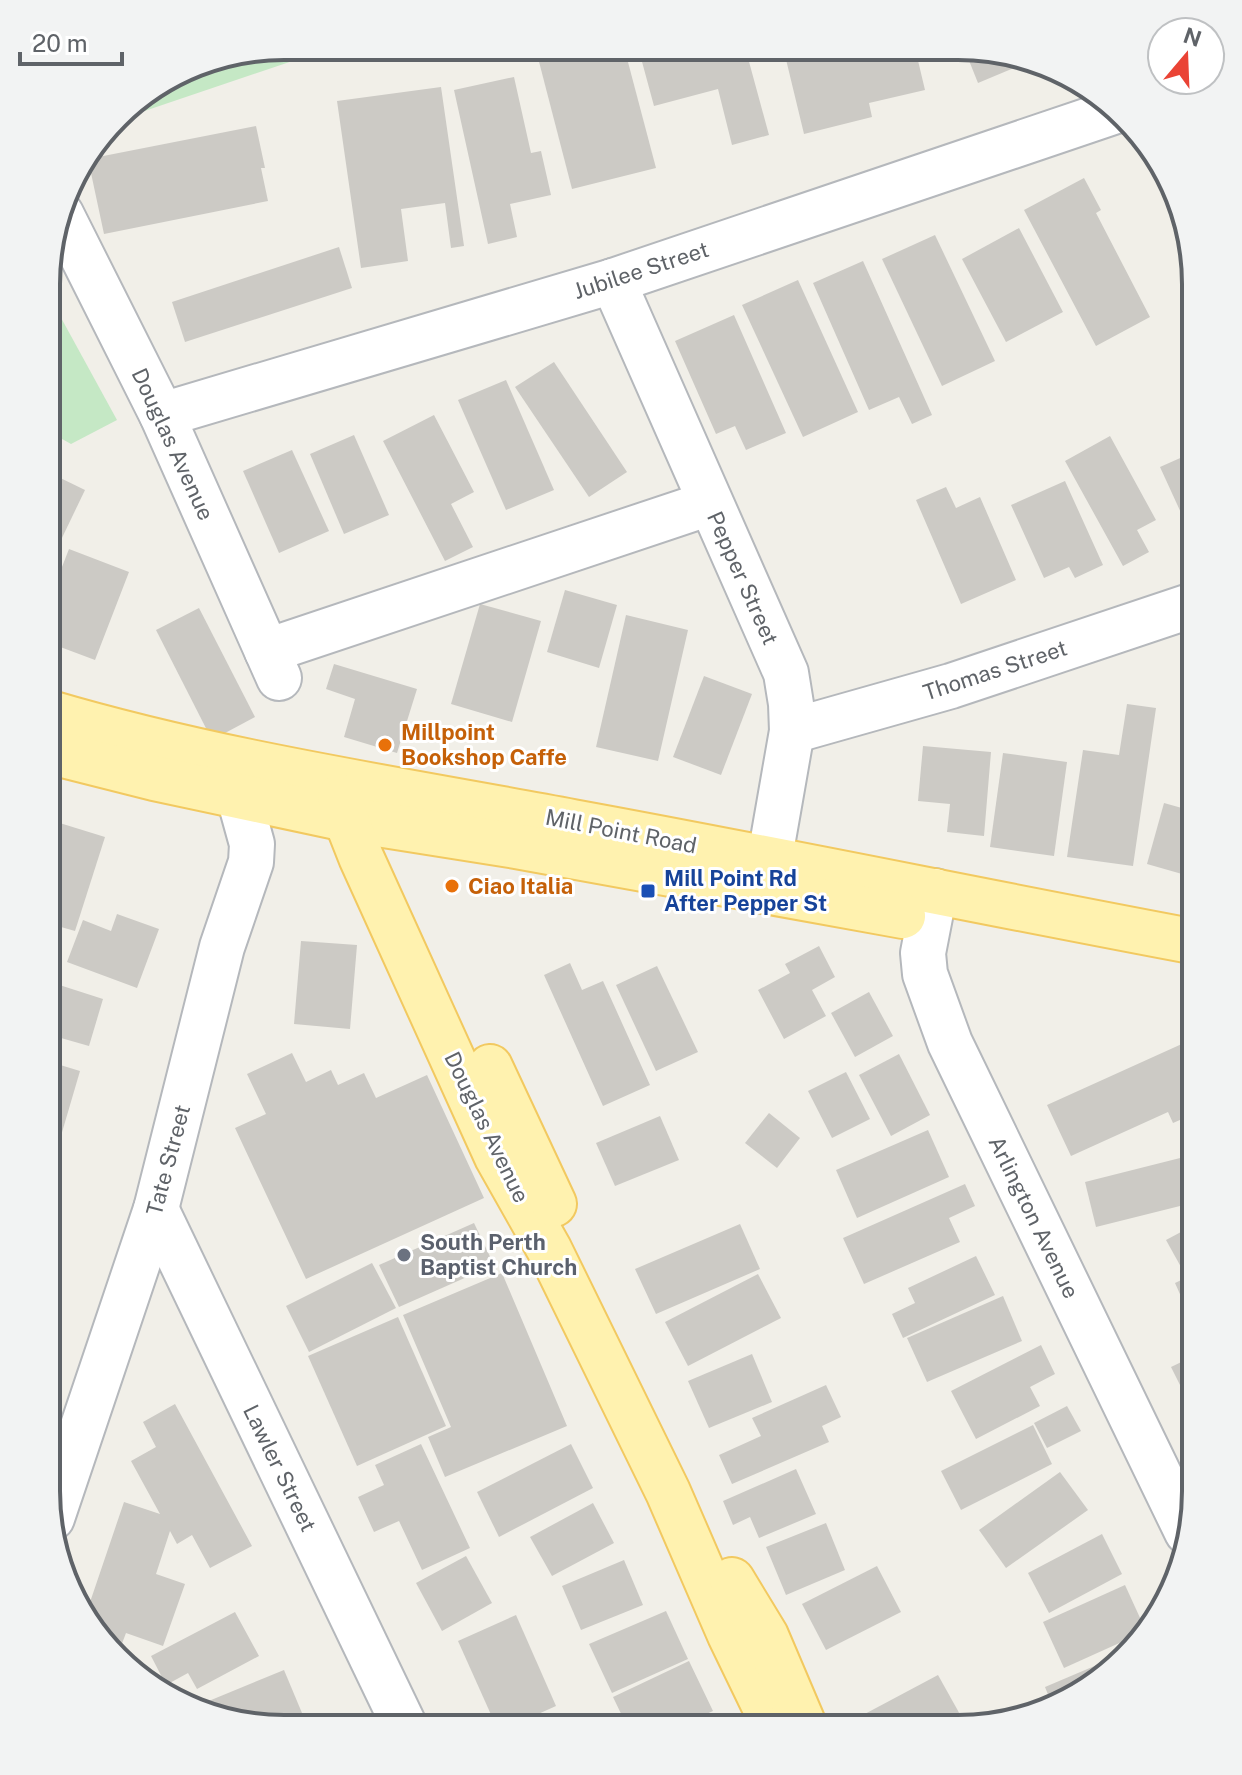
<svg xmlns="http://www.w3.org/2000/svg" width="1242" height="1775" viewBox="0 0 1242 1775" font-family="'Public Sans',sans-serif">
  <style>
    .green { fill: #c5e8c5 }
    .building { fill: #cccac5 }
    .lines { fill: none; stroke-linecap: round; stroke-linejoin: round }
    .minor-casing { stroke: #b5b8bc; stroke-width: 48 }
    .major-casing { stroke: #f2c960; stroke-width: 48 }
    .minor { stroke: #fff; stroke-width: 44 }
    .major { stroke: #fff2af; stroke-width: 44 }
    .food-dot { fill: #e8710a; stroke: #fff; stroke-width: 3 }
    .transit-dot { fill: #1a4fb4; stroke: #fff; stroke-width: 3 }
    .worship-dot { fill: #6b7280; stroke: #fff; stroke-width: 3 }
    .labels { text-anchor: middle; stroke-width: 6; stroke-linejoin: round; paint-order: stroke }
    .street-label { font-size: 22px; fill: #5f6368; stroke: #fff }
    .food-label { font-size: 22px; font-weight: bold; fill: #c56008; stroke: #fff; text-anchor: start }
    .transit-label { font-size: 22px; font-weight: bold; fill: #164399; stroke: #fff; text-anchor: start }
    .worship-label { font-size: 22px; font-weight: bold; fill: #5b616d; stroke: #fff; text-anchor: start }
    .rim { fill: none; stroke: #5f6368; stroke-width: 4 }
  </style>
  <rect width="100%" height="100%" fill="#f1efe8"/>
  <g class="green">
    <path d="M 284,46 L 337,46 L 115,121 L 128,105 L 207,59 Z"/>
    <path d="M 48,294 L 117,420 L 71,444 L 48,431 Z"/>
  </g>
  <g class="building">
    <path d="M 564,47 L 624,47 L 656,168 L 572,189 L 537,54 Z"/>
    <path d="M 638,47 L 745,47 L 769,135 L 732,145 L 718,89 L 654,106 Z"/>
    <path d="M 783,47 L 915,48 L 925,90 L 869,103 L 872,117 L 804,134 Z"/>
    <path d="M 964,48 L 989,48 L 1026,63 L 978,83 Z"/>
    <path d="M 514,77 L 531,153 L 541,151 L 551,195 L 510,204 L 517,237 L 488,244 L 454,90 Z"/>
    <path d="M 441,87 L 464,246 L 451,248 L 445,203 L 401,209 L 408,261 L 361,268 L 337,101 Z"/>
    <path d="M 256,126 L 265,168 L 261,168 L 268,201 L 104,234 L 88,159 Z"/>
    <path d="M 1084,178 L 1101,210 L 1096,213 L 1150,317 L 1096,346 L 1024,210 Z"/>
    <path d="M 1019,228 L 1063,312 L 1006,342 L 962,259 Z"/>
    <path d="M 935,235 L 995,361 L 942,386 L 882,259 Z"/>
    <path d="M 339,247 L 352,288 L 185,342 L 172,302 Z"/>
    <path d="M 863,261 L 932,415 L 912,424 L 899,397 L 869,410 L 813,283 Z"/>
    <path d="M 798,280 L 858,412 L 803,437 L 742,305 Z"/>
    <path d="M 734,315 L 786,433 L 746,450 L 735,426 L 716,434 L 675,341 Z"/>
    <path d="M 554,362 L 627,472 L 589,497 L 515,387 Z"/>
    <path d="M 506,380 L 554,490 L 506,510 L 458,400 Z"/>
    <path d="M 434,415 L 474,492 L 451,504 L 473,547 L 445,561 L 383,441 Z"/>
    <path d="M 354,435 L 389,515 L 344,534 L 310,454 Z"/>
    <path d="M 1110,436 L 1156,520 L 1137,530 L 1149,552 L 1123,566 L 1065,461 Z"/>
    <path d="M 292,450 L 329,531 L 279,553 L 243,471 Z"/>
    <path d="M 1196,451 L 1196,537 L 1193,539 L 1160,467 Z"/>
    <path d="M 48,472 L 85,490 L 48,567 Z"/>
    <path d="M 1065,481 L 1103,565 L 1075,578 L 1069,567 L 1044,578 L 1011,505 Z"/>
    <path d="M 946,487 L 956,508 L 980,497 L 1016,580 L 961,604 L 916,500 Z"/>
    <path d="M 69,549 L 129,572 L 95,660 L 47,642 L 47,634 L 61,598 L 51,595 Z"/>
    <path d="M 565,590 L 617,605 L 599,668 L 547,652 Z"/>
    <path d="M 480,604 L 541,621 L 512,722 L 451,704 Z"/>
    <path d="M 199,608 L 255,717 L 212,740 L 156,630 Z"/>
    <path d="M 626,615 L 688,630 L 658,761 L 596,747 Z"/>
    <path d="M 334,664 L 417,689 L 397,753 L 344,737 L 355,699 L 326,689 Z"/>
    <path d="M 704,676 L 752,694 L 721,775 L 673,757 Z"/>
    <path d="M 1127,704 L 1156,708 L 1133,866 L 1067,857 L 1083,750 L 1119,755 Z"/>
    <path d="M 923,746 L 991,752 L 984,836 L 947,832 L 950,804 L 918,801 Z"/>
    <path d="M 1003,753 L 1067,762 L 1054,856 L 990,847 Z"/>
    <path d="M 1164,803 L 1196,812 L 1196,878 L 1147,864 Z"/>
    <path d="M 50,820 L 105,837 L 75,931 L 47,923 L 47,830 Z"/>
    <path d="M 117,914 L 159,929 L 137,988 L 67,962 L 83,920 L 111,931 Z"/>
    <path d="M 301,941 L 357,945 L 350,1029 L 294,1024 Z"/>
    <path d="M 819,946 L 835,977 L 812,990 L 826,1016 L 784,1039 L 758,990 L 790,973 L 785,964 Z"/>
    <path d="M 570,963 L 582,990 L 603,981 L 650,1085 L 603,1106 L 544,975 Z"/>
    <path d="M 657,966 L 698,1052 L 656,1071 L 616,985 Z"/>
    <path d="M 47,981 L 103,999 L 89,1046 L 47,1034 Z"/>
    <path d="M 869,992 L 893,1036 L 855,1057 L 831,1013 Z"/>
    <path d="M 1184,1043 L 1196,1068 L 1196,1113 L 1173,1123 L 1168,1112 L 1071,1156 L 1047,1105 Z"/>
    <path d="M 292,1053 L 306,1082 L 331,1070 L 338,1085 L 364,1073 L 376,1098 L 427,1075 L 484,1198 L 306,1279 L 235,1128 L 266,1114 L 247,1074 Z"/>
    <path d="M 899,1054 L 930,1115 L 891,1136 L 859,1075 Z"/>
    <path d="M 47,1061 L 80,1071 L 58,1146 L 47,1142 Z"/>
    <path d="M 846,1072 L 870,1119 L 832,1138 L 808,1091 Z"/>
    <path d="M 769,1113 L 800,1138 L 777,1168 L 745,1143 Z"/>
    <path d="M 660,1116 L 679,1160 L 615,1186 L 596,1143 Z"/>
    <path d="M 928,1130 L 949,1177 L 857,1218 L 836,1170 Z"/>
    <path d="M 1196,1154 L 1196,1202 L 1096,1227 L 1085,1182 Z"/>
    <path d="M 965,1184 L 975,1206 L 949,1218 L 960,1242 L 864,1284 L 843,1238 Z"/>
    <path d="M 474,1223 L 494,1265 L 399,1307 L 379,1265 Z"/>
    <path d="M 740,1224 L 760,1269 L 656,1314 L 635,1269 Z"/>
    <path d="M 1196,1224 L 1196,1270 L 1186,1276 L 1166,1240 Z"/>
    <path d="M 976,1256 L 995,1295 L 903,1338 L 892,1314 L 915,1303 L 908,1288 Z"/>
    <path d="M 372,1263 L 396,1308 L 309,1352 L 286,1306 Z"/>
    <path d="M 502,1273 L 567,1426 L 445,1477 L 428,1437 L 451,1427 L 403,1315 Z"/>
    <path d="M 1196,1273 L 1196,1330 L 1175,1283 Z"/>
    <path d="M 758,1274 L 781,1318 L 688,1366 L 665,1322 Z"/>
    <path d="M 1003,1296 L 1022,1341 L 927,1382 L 907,1338 Z"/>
    <path d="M 398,1317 L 446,1426 L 357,1466 L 308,1356 Z"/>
    <path d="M 1041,1345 L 1055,1374 L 1030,1387 L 1040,1406 L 976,1439 L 951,1391 Z"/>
    <path d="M 752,1354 L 772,1402 L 709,1428 L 688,1381 Z"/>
    <path d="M 1196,1355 L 1195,1415 L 1171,1367 Z"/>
    <path d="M 826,1385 L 841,1417 L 822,1426 L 829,1442 L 732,1484 L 719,1455 L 761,1436 L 752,1418 Z"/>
    <path d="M 175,1404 L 252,1546 L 210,1568 L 192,1535 L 177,1544 L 170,1531 L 156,1574 L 185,1584 L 163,1646 L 126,1633 L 118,1654 L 86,1614 L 124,1502 L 160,1514 L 131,1461 L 156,1447 L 143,1422 Z"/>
    <path d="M 1067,1406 L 1081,1431 L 1047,1448 L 1034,1423 Z"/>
    <path d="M 1033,1425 L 1052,1464 L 961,1510 L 941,1471 Z"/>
    <path d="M 421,1444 L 470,1548 L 422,1570 L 399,1521 L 374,1532 L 358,1497 L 384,1485 L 375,1465 Z"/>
    <path d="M 571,1444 L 593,1488 L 499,1537 L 477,1492 Z"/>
    <path d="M 796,1469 L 816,1514 L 759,1538 L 750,1517 L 733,1525 L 723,1501 Z"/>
    <path d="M 1060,1472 L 1088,1510 L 1006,1568 L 979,1530 Z"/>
    <path d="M 593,1503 L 614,1543 L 552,1576 L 530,1537 Z"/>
    <path d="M 826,1523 L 845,1570 L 786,1595 L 766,1547 Z"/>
    <path d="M 1102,1534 L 1122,1574 L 1049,1613 L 1028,1573 Z"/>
    <path d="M 466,1556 L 492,1603 L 442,1631 L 416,1583 Z"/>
    <path d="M 624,1560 L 643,1605 L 581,1630 L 562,1586 Z"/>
    <path d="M 877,1566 L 901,1612 L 826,1650 L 802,1604 Z"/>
    <path d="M 1125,1585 L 1146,1631 L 1064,1668 L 1043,1622 Z"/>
    <path d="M 666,1611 L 688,1659 L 612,1693 L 589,1644 Z"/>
    <path d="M 235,1612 L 259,1656 L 197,1689 L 188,1673 L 166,1685 L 151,1656 Z"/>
    <path d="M 516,1615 L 556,1706 L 507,1728 L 497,1728 L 458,1641 Z"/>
    <path d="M 1118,1656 L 1063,1705 L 1053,1707 L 1045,1687 Z"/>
    <path d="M 689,1661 L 713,1711 L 676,1728 L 618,1728 L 626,1724 L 613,1697 Z"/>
    <path d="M 284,1670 L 302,1713 L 267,1727 L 254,1727 L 199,1705 Z"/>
    <path d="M 938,1675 L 962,1718 L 942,1729 L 868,1729 L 861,1716 Z"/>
  </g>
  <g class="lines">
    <defs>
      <g id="minor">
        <path d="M 61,214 L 162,415 L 279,678"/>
        <path d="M 613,281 L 786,673 L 791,704 L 792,731 L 764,891"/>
        <path d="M 162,415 L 613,281 L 1116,111"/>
        <path d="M 267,651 L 710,503"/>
        <path d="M 792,731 L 951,686 L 1196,604"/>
        <path d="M 935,891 L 923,953 L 925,974 L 950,1043 L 1187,1532"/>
        <path d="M 156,1209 L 405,1727"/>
        <path d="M 52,1518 L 156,1209 L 222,947 L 251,862 L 252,844 L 239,797"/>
      </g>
      <g id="major">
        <path d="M 47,712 C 219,763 397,789 573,822 C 781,860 988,903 1196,942"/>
        <path d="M 47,751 L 154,778 L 346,819 L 516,846 L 903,916"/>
        <path d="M 340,796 L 346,819 L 361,857 L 497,1157 L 549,1249 L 668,1492 L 730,1635 L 775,1728"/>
        <path d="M 490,1067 L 554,1204"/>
        <path d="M 732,1580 L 766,1636 L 803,1723"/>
      </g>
    </defs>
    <use href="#minor" class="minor-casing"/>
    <use href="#major" class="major-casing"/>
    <use href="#minor" class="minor"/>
    <use href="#major" class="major"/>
  </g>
  <g class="food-dot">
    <circle cx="385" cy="745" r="8"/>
    <circle cx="452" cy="886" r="8"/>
  </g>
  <rect class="transit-dot" x="640" y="883" width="16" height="16" rx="4"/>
  <circle class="worship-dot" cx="404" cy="1255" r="8"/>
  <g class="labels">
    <g class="street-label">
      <text transform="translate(641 270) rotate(-18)" y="8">Jubilee Street</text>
      <text transform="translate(173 444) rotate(65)" y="8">Douglas Avenue</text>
      <text transform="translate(743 578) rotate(66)" y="8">Pepper Street</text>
      <text transform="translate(995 670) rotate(-18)" y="8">Thomas Street</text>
      <text transform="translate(621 831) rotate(11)" y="8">Mill Point Road</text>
      <text transform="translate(487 1127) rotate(64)" y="8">Douglas Avenue</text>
      <text transform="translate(168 1160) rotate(-75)" y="8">Tate Street</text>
      <text transform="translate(1034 1217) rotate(64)" y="8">Arlington Avenue</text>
      <text transform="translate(280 1468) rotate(64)" y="8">Lawler Street</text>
    </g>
    <g class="food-label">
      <text x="401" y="740">Millpoint<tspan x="401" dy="25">Bookshop Caffe</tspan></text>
      <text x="468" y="894">Ciao Italia</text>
    </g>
    <g class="transit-label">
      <text x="664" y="886">Mill Point Rd<tspan x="664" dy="25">After Pepper St</tspan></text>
    </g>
    <g class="worship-label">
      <text x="420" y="1250">South Perth<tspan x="420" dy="25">Baptist Church</tspan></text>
    </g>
  </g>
  <path d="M0 0H1242V1775H0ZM284 60H958A224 224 0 0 1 1182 284V1491A224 224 0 0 1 958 1715H284A224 224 0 0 1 60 1491V284A224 224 0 0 1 284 60Z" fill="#f2f3f3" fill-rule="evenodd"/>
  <path class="rim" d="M284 60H958A224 224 0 0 1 1182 284V1491A224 224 0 0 1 958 1715H284A224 224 0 0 1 60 1491V284A224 224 0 0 1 284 60Z"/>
  <g transform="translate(1186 56) rotate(19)"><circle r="38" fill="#ffffff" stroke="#bfc1c3" stroke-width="2"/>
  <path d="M0-6L14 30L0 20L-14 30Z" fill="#ea4335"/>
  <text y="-12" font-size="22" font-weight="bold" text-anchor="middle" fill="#5f6368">N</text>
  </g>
  <path d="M20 52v12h102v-12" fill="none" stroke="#5f6368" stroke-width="4"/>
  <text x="32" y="52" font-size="24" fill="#5f6368" stroke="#ffffff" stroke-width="6" paint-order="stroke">20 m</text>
</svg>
